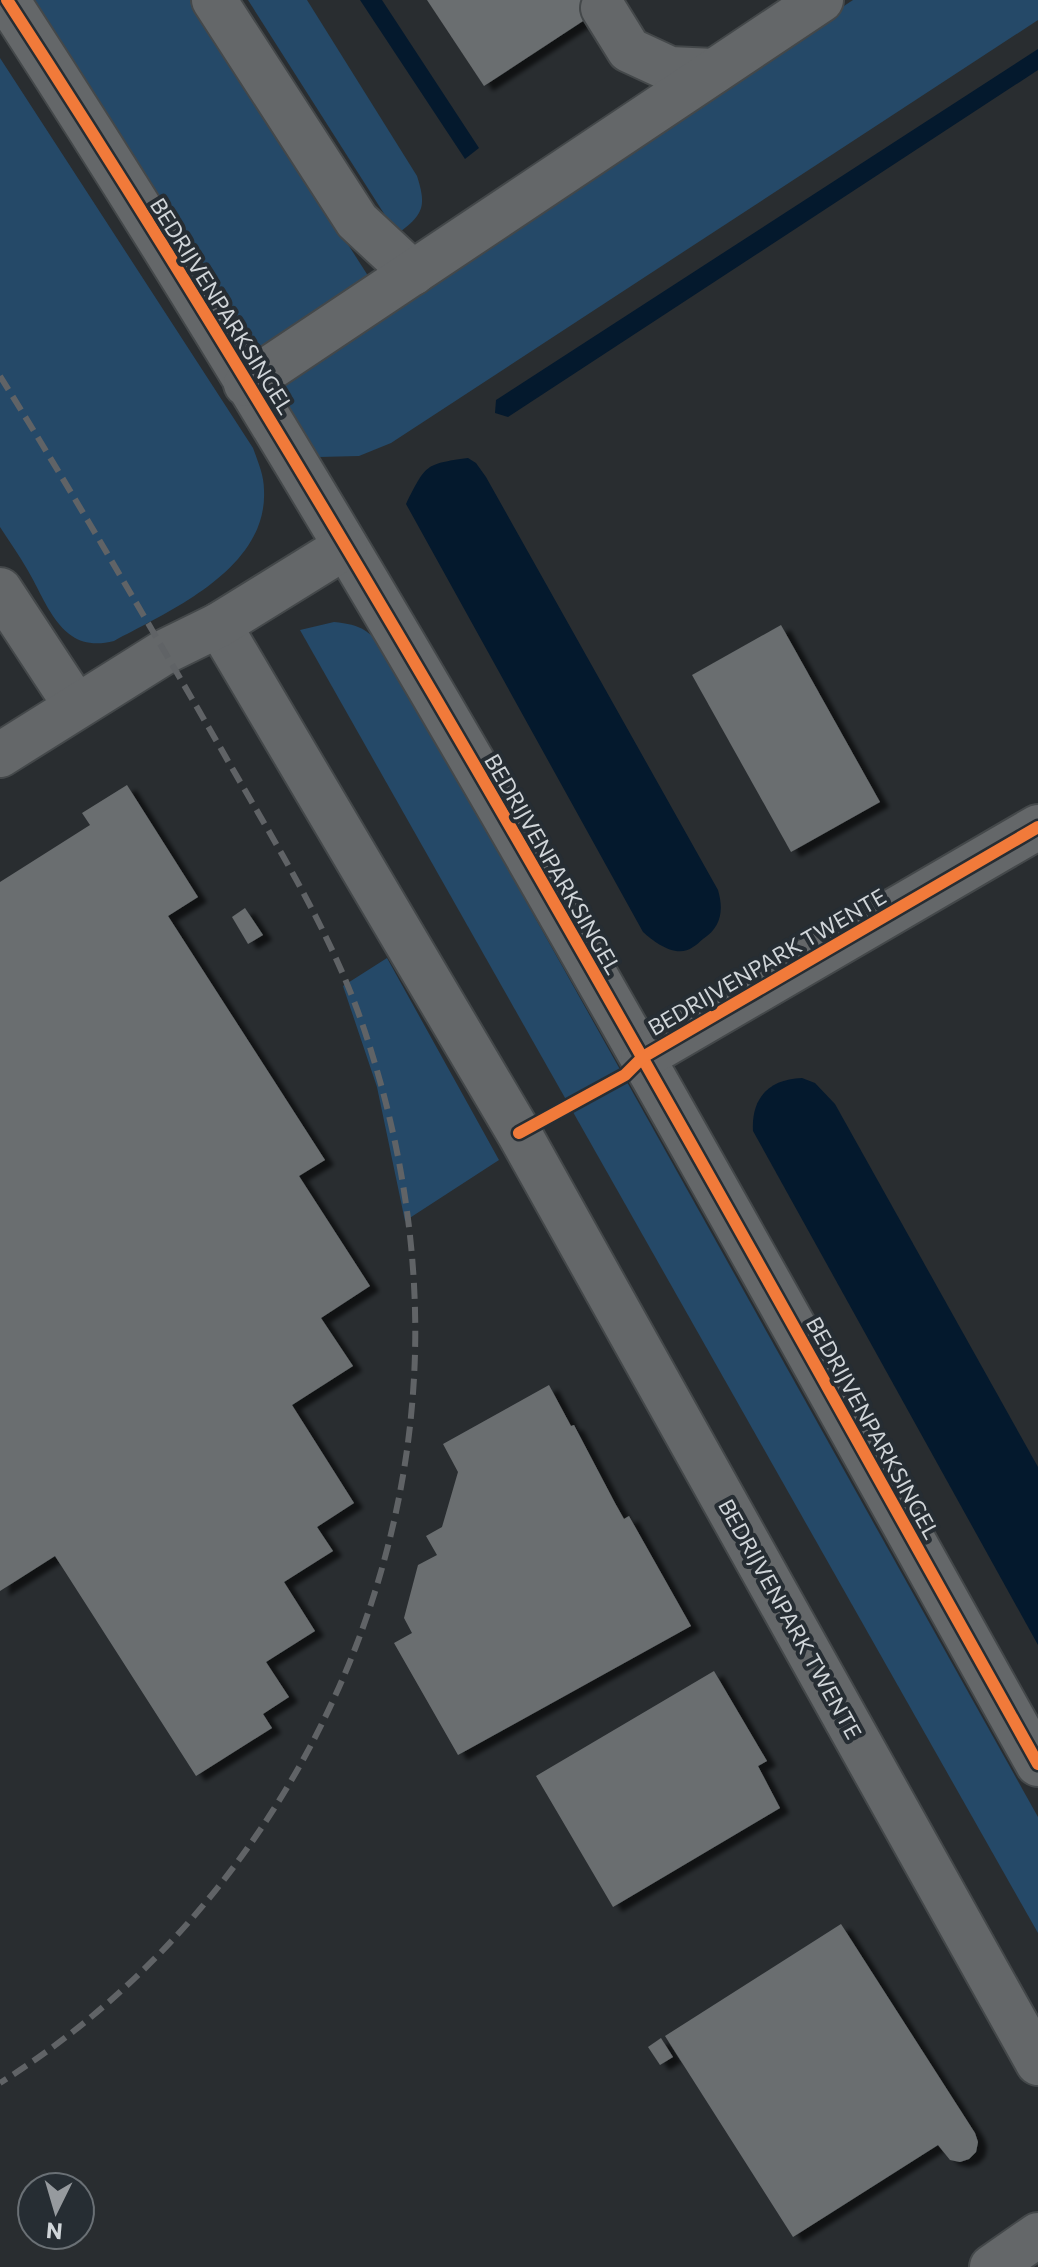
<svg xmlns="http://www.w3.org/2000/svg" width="1038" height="2267" viewBox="0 0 1038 2267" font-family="Commissioner,sans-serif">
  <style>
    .green { fill: #254968 }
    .water { fill: #04192d }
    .building { fill: #6a6e70; filter: url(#shadow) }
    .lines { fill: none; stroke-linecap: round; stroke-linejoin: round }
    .minor-casing { stroke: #44484a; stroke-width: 48 }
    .minor { stroke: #646769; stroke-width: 44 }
    .rail { stroke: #606366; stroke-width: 6; stroke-dasharray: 16 8; stroke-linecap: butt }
    .cycleway-casing { stroke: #262d33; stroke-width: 17 }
    .cycleway { stroke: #f17a3a; stroke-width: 12 }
    .labels { text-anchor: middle; stroke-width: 8; stroke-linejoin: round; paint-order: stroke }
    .street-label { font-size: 22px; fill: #d0d5d9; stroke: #262d33 }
  </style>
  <defs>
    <filter id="shadow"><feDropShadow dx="9" dy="5" stdDeviation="2" flood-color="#0009"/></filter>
  </defs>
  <rect width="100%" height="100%" fill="#292d30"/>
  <g class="green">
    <path d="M 31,0 L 192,0 L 372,282 L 257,353 Z"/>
    <path d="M 248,0 L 307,0 L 417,176 C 427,207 423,215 397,234 Z"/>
    <path d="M 853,0 L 1038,0 L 1038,20 L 391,443 L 359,456 L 319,457 L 274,381 Z"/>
    <path d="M 0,58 L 253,448 C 258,462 264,475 264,490 C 268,568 172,610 114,641 C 61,655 48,604 27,569 C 19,555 9,541 0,527 Z"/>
    <path d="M 334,622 C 362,625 368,630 386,651 L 1038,1817 L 1038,1933 L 300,630 Z"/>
    <path d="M 387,958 L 499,1160 L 405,1221 L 377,1087 L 343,986 Z"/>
  </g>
  <g class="water">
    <path d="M 360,0 L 382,0 L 479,148 L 465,159 Z"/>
    <path d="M 1038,49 L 1038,70 L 508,417 L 495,413 L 496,400 Z"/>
    <path d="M 468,458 L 476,463 L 486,477 L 718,890 C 724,911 721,927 703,939 C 699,942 697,945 693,947 C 677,959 655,943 643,932 L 406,504 C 426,465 424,464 468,458 Z"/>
    <path d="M 802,1078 L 815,1083 L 835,1104 L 1038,1467 L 1038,1645 L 753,1131 C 751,1098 769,1079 802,1078 Z"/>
  </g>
  <g class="building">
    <path d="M 427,0 L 615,0 L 484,86 Z"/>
    <path d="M 781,625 L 880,802 L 791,852 L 692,675 Z"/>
    <path d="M 127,785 L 198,897 L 168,916 L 325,1160 L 299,1176 L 370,1286 L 321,1318 L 353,1366 L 292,1405 L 354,1503 L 317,1527 L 333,1551 L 284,1582 L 315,1631 L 266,1662 L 289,1697 L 263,1714 L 272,1728 L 196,1776 L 55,1556 L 0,1591 L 0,882 L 90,825 L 82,813 Z"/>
    <path d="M 245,908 L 263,935 L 248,944 L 232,917 Z"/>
    <path d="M 549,1385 L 571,1426 L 574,1425 L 615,1503 L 624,1519 L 629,1516 L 691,1626 L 458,1755 L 394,1643 L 412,1633 L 404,1618 L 418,1565 L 437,1555 L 426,1536 L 442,1527 L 458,1472 L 443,1444 Z"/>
    <path d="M 714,1671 L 767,1761 L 758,1766 L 780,1808 L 613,1907 L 536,1776 Z"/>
    <path d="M 841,1924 L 975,2133 L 978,2142 L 976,2152 L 969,2159 L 960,2162 L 950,2160 L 938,2145 L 793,2237 L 665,2036 Z"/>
    <path d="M 661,2038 L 673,2057 L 660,2065 L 648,2047 Z"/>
  </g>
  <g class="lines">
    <defs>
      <g id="minor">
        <path d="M 7,0 C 378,571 706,1170 1038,1764"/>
        <path d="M 214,0 L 357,221 L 413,273"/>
        <path d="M 603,8 L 629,50 L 670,69 L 714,71"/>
        <path d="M 246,384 L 821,0"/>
        <path d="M 0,590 L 76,706"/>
        <path d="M 219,625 L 519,1133 L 1038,2063"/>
        <path d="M 0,755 L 166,651 L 219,625 L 345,547"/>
        <path d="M 643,1057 L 1038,827"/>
        <path d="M 992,2267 L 1038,2235"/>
      </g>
    </defs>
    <use href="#minor" class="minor-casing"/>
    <use href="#minor" class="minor"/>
    <path class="rail" d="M 0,376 C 76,498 148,623 220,747 C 273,840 333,933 366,1035 C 404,1150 422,1273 413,1393 C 393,1671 236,1935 0,2083"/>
    <defs>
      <g id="cycleway">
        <path d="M 7,0 C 378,571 706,1170 1038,1764"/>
        <path d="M 519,1133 L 625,1075 L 643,1057 L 1038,827"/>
      </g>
    </defs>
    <use href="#cycleway" class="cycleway-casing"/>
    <use href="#cycleway" class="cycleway"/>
  </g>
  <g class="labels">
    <g class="street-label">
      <text transform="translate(222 306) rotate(58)" y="8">BEDRIJVENPARKSINGEL</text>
      <text transform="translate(553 864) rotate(60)" y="8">BEDRIJVENPARKSINGEL</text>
      <text transform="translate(767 962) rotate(-30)" y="8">BEDRIJVENPARK TWENTE</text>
      <text transform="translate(873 1428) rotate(61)" y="8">BEDRIJVENPARKSINGEL</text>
      <text transform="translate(790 1619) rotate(61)" y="8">BEDRIJVENPARK TWENTE</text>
    </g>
  </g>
  <g transform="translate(56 2211) rotate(185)"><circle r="38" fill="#262d33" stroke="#6a7075" stroke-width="2"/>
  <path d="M0-6L14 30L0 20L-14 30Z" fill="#969a9e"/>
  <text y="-12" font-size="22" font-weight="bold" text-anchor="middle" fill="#d0d5d9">N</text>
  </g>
</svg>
